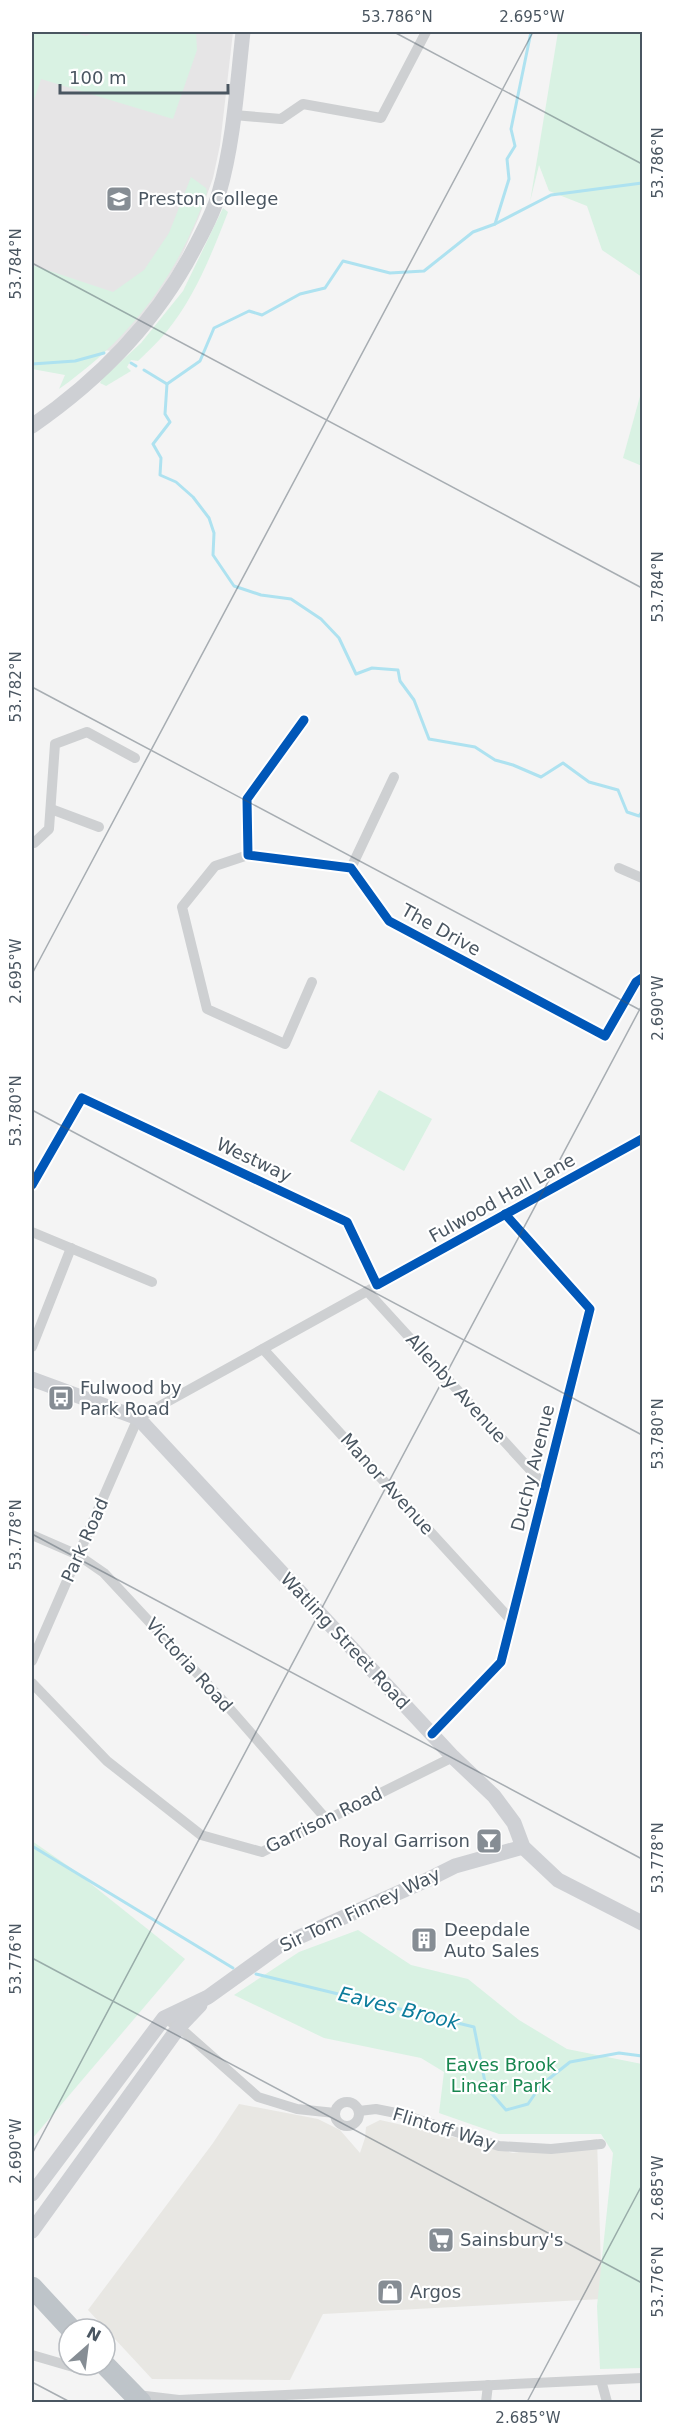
<svg xmlns="http://www.w3.org/2000/svg" width="674" height="2434" viewBox="0 0 674 2434" font-family="'DejaVu Sans',sans-serif">
  <style>
    .commercial { fill: #e8e7e3 }
    .education { fill: #e6e5e6 }
    .green { fill: #d9f2e3 }
    .lines { fill: none; stroke-linecap: round; stroke-linejoin: round }
    .stream { stroke: #aee2f0; stroke-width: 3 }
    .street { stroke: #ced0d2; stroke-width: 10 }
    .secondary { stroke: #ced0d4; stroke-width: 15 }
    .highway { stroke: #bec4c9; stroke-width: 21 }
    .cycleway-casing { stroke: #fff; stroke-width: 13 }
    .cycleway { stroke: #0057b8; stroke-width: 9 }
    .ticks { fill: none; stroke: #4a5661; stroke-width: 1.5; stroke-opacity: 0.45 }
    .labels { text-anchor: middle; stroke-width: 4.5; stroke-linejoin: round; paint-order: stroke }
    .poi-label { font-size: 18px; fill: #4a5661; stroke: #fff; text-anchor: start }
    .street-label { font-size: 18px; fill: #4a5661; stroke: #fff }
    .park-label { font-size: 18px; fill: #17864f; stroke: #fff }
    .water-label { font-size: 20px; font-style: italic; fill: #0c7c9b; stroke: #fff }
    .neatline { fill: none; stroke: #4a5661; stroke-width: 2 }
    .ticks-label { font-size: 15px; text-anchor: middle; fill: #4a5661 }
  </style>
  <rect width="100%" height="100%" fill="#f4f4f4"/>
  <path class="commercial" d="M 239,2104 L 318,2119 L 340,2130 L 360,2153 L 365,2138 L 366,2127 L 380,2120 L 438,2133 L 513,2153 L 597,2139 L 602,2299 L 323,2314 L 290,2380 L 152,2379 L 88,2310 L 213,2143 Z"/>
  <path class="education" d="M 32,32 L 233,32 L 220,145 L 213,178 L 199,217 L 182,255 L 163,288 L 135,326 L 111,351 L 104,350 L 32,361 Z"/>
  <g class="green">
    <path d="M 32,32 L 72,32 L 86,36 L 95,32 L 196,32 L 197,50 L 173,119 L 41,79 L 32,106 Z"/>
    <path d="M 558,32 L 642,32 L 642,277 L 602,250 L 587,206 L 549,191 L 539,165 L 530,202 Z"/>
    <path d="M 191,177 L 206,188 L 207,192 C 178,276 131,338 59,389 L 65,375 L 32,369 L 32,265 L 113,292 L 144,270 L 169,233 Z"/>
    <path d="M 223,208 L 228,212 C 212,253 195,297 167,331 C 158,342 148,351 138,361 L 131,360 L 127,367 L 131,371 L 106,386 L 100,383 L 102,379 L 141,343 L 183,291 Z"/>
    <path d="M 642,389 L 642,466 L 623,458 Z"/>
    <path d="M 379,1090 L 432,1119 L 404,1171 L 350,1141 Z"/>
    <path d="M 32,1841 L 71,1868 L 185,1959 L 32,2139 Z"/>
    <path d="M 358,1930 L 411,1965 L 468,1979 L 519,2020 L 567,2049 L 642,2064 L 642,2368 L 600,2369 L 597,2306 L 613,2153 L 601,2134 L 499,2134 L 439,2113 L 444,2072 L 421,2058 L 324,2038 L 234,1995 L 299,1952 Z"/>
  </g>
  <g class="lines">
    <g class="stream">
      <path d="M 495,224 L 509,179 L 507,159 L 515,146 L 511,129 L 531,32"/>
      <path d="M 131,363 L 136,366"/>
      <path d="M 32,364 L 75,361 L 104,353"/>
      <path d="M 144,370 L 167,384 L 200,361 L 214,328 L 249,311 L 262,315 L 300,294 L 325,288 L 343,261 L 390,273 L 424,271 L 473,232 L 495,224 L 551,195 L 642,183"/>
      <path d="M 167,384 L 165,414 L 170,422 L 153,444 L 161,458 L 160,475 L 176,482 L 193,497 L 209,518 L 214,533 L 213,555 L 234,586 L 261,595 L 291,599 L 321,619 L 339,638 L 356,674 L 372,668 L 398,670 L 400,681 L 414,700 L 429,739 L 475,747 L 495,760 L 513,765 L 541,777 L 563,763 L 589,782 L 618,790 L 627,812 L 639,816 L 642,812"/>
      <path d="M 32,1846 L 233,1968"/>
      <path d="M 256,1974 L 474,2027 L 486,2087 L 506,2110 L 528,2104 L 541,2085 L 570,2062 L 619,2053 L 642,2056"/>
    </g>
    <g class="street">
      <path d="M 234,115 L 281,119 L 303,104 L 381,118 L 426,32"/>
      <path d="M 304,720 L 247,799 L 248,855 L 351,868 L 389,921 L 605,1036 L 636,982 L 642,978"/>
      <path d="M 51,809 L 99,827"/>
      <path d="M 32,842 L 34,843 L 49,829 L 55,744 L 87,732 L 135,758"/>
      <path d="M 248,855 L 215,866 L 182,907 L 207,1009 L 285,1044 L 312,982"/>
      <path d="M 351,868 L 394,777"/>
      <path d="M 619,868 L 642,878"/>
      <path d="M 32,1185 L 82,1098 L 347,1222 L 377,1285"/>
      <path d="M 32,1232 L 152,1282"/>
      <path d="M 367,1291 L 545,1486"/>
      <path d="M 32,1347 L 71,1248"/>
      <path d="M 263,1349 L 511,1620"/>
      <path d="M 32,1535 L 78,1555 L 104,1573 L 223,1701 L 327,1820"/>
      <path d="M 32,1661 L 138,1418 L 642,1139"/>
      <path d="M 32,1683 L 107,1761 L 201,1835 L 262,1852 L 453,1757"/>
      <path d="M 432,1734 L 501,1662 L 590,1309 L 505,1214"/>
      <path d="M 164,2018 L 179,2027 L 258,2097 L 297,2109 L 335,2113"/>
      <circle cx="347" cy="2114" r="12"/>
      <path d="M 359,2111 L 376,2109 L 401,2114 L 499,2146 L 551,2149 L 601,2144"/>
      <path d="M 32,2355 L 80,2369 L 92,2365"/>
      <path d="M 601,2380 L 607,2402"/>
      <path d="M 137,2395 L 179,2400 L 642,2378"/>
      <path d="M 486,2402 L 488,2385"/>
    </g>
    <g class="secondary">
      <path d="M 32,426 C 100,379 157,321 195,247 C 204,230 214,212 219,193 C 234,141 237,85 243,32"/>
      <path d="M 32,1379 L 138,1418 L 453,1757 L 494,1796 L 514,1823 L 523,1847 L 558,1880 L 642,1923"/>
      <path d="M 32,2194 L 164,2018 L 208,1997 L 279,1946 L 427,1880 L 455,1866 L 523,1847"/>
      <path d="M 32,2231 L 179,2027 L 200,2005"/>
    </g>
    <g class="highway">
      <path d="M 32,2287 L 71,2329"/>
      <path d="M 105,2365 L 141,2402"/>
    </g>
    <defs>
      <g id="cycleway">
        <path d="M 304,720 L 247,799 L 248,855 L 351,868 L 389,921 L 605,1036 L 636,982 L 642,978"/>
        <path d="M 32,1185 L 82,1098 L 347,1222 L 377,1285 L 642,1139"/>
        <path d="M 432,1734 L 501,1662 L 590,1309 L 505,1214"/>
      </g>
    </defs>
    <use href="#cycleway" class="cycleway-casing"/>
    <use href="#cycleway" class="cycleway"/>
  </g>
  <path class="ticks" d="M 394,32 L 642,164M 32,263 L 642,588M 32,687 L 642,1011M 32,974 L 533,32M 32,1110 L 642,1435M 32,1534 L 642,1859M 32,1958 L 642,2283M 32,2154 L 642,1005M 32,2382 L 70,2402M 527,2402 L 642,2185"/>
  <defs>
    <symbol id="university-square" viewBox="-11 -11 22 22"><rect x="-9" y="-9" width="18" height="18" rx="4" fill="#868d94" stroke="#fff"/><path d="M0-5L7-2L0 1L-7-2ZM-4 1L0 2.5L4 1V4Q0 6-4 4Z" fill="#fff"/></symbol>
    <symbol id="bus-square" viewBox="-11 -11 22 22"><rect x="-9" y="-9" width="18" height="18" rx="4" fill="#868d94" stroke="#fff"/><path d="M-5-6H5V4H4V6H2V4H-2V6H-4V4H-5ZM-3.5-4V0h7V-4ZM-3.5 1.2v1.5H-2V1.2ZM2 1.2v1.5H3.5V1.2Z" fill="#fff"/></symbol>
    <symbol id="bar-square" viewBox="-11 -11 22 22"><rect x="-9" y="-9" width="18" height="18" rx="4" fill="#868d94" stroke="#fff"/><path d="M-6-5H6L.8 .8V4.5H3.5V6h-7V4.5H-.8V.8Z" fill="#fff"/></symbol>
    <symbol id="building-square" viewBox="-11 -11 22 22"><rect x="-9" y="-9" width="18" height="18" rx="4" fill="#868d94" stroke="#fff"/><path d="M-4-6H4V6H1V3H-1V6H-4ZM-2.5-4.3h1.7v1.8h-1.7ZM.8-4.3h1.7v1.8H.8ZM-2.5-1h1.7V.8h-1.7ZM.8-1h1.7V.8H.8Z" fill="#fff"/></symbol>
    <symbol id="supermarket-square" viewBox="-11 -11 22 22"><rect x="-9" y="-9" width="18" height="18" rx="4" fill="#868d94" stroke="#fff"/><path d="M-6-5.5h2.5l.6 2H6L4.5 2H-2.5L-4.4-4H-6ZM-1.5 3.2a1.3 1.3 0 1 0 .1 0ZM3 3.2a1.3 1.3 0 1 0 .1 0Z" fill="#fff"/></symbol>
    <symbol id="shop-square" viewBox="-11 -11 22 22"><rect x="-9" y="-9" width="18" height="18" rx="4" fill="#868d94" stroke="#fff"/><path d="M-5-2.5h2.3a2.7 3.5 0 0 1 5.4 0H5L5.5 6h-11ZM-1.5-2.5h3a1.5 2.3 0 0 0-3 0Z" fill="#fff"/></symbol>
  </defs>
  <g fill-rule="evenodd">
    <use href="#university-square" x="104" y="184" width="30" height="30"/>
    <use href="#bus-square" x="46" y="1383" width="30" height="30"/>
    <use href="#bar-square" x="474" y="1826" width="30" height="30"/>
    <use href="#building-square" x="409" y="1925" width="30" height="30"/>
    <use href="#supermarket-square" x="426" y="2225" width="30" height="30"/>
    <use href="#shop-square" x="375" y="2277" width="30" height="30"/>
  </g>
  <g class="labels">
    <g class="poi-label">
      <text x="138" y="205">Preston College</text>
      <text x="80" y="1394">Fulwood by<tspan x="80" dy="21">Park Road</tspan></text>
      <text x="470" y="1847" text-anchor="end">Royal Garrison</text>
      <text x="444" y="1936">Deepdale<tspan x="444" dy="21">Auto Sales</tspan></text>
      <text x="460" y="2246">Sainsbury's</text>
      <text x="410" y="2298">Argos</text>
    </g>
    <g class="street-label">
      <text transform="translate(441 930) rotate(29)" y="6">The Drive</text>
      <text transform="translate(254 1160) rotate(25)" y="6">Westway</text>
      <text transform="translate(502 1198) rotate(-29)" y="6">Fulwood Hall Lane</text>
      <text transform="translate(456 1388) rotate(48)" y="6">Allenby Avenue</text>
      <text transform="translate(533 1468) rotate(-76)" y="6">Duchy Avenue</text>
      <text transform="translate(387 1484) rotate(48)" y="6">Manor Avenue</text>
      <text transform="translate(85 1540) rotate(-66)" y="6">Park Road</text>
      <text transform="translate(345 1641) rotate(47)" y="6">Watling Street Road</text>
      <text transform="translate(189 1665) rotate(48)" y="6">Victoria Road</text>
      <text transform="translate(324 1820) rotate(-26)" y="6">Garrison Road</text>
      <text transform="translate(360 1910) rotate(-25)" y="6">Sir Tom Finney Way</text>
      <text transform="translate(444 2129) rotate(17)" y="6">Flintoff Way</text>
    </g>
    <g class="park-label">
      <text x="501" y="2071">Eaves Brook<tspan x="501" dy="21">Linear Park</tspan></text>
    </g>
    <g class="water-label">
      <text transform="translate(399 2008) rotate(14)" y="7">Eaves Brook</text>
    </g>
  </g>
  <rect width="674" height="2434" fill="none" stroke="#ffffff" stroke-width="66"/>
  <g transform="translate(87 2347) rotate(28)"><circle r="28" fill="#ffffff" stroke="#b7bbc0" stroke-width="1.5"/>
  <path d="M0-4.5L10 22L0 15L-10 22Z" fill="#868d94"/>
  <text y="-9" font-size="16" font-weight="bold" text-anchor="middle" fill="#4a5661">N</text>
  </g>
  <path d="M60 84v9h168v-9" fill="none" stroke="#4a5661" stroke-width="3"/>
  <text x="69" y="84" font-size="18" fill="#4a5661" stroke="#ffffff" stroke-width="4.5" paint-order="stroke">100 m</text>
  <rect x="33" y="33" width="608" height="2368" class="neatline"/>
  <g class="ticks-label">
    <text x="397" y="22">53.786°N</text>
    <text x="532" y="22">2.695°W</text>
    <text transform="translate(658 163) rotate(-90)" y="5">53.786°N</text>
    <text transform="translate(16 264) rotate(-90)" y="5">53.784°N</text>
    <text transform="translate(658 587) rotate(-90)" y="5">53.784°N</text>
    <text transform="translate(16 687) rotate(-90)" y="5">53.782°N</text>
    <text transform="translate(16 971) rotate(-90)" y="5">2.695°W</text>
    <text transform="translate(658 1008) rotate(-90)" y="5">2.690°W</text>
    <text transform="translate(16 1111) rotate(-90)" y="5">53.780°N</text>
    <text transform="translate(658 1434) rotate(-90)" y="5">53.780°N</text>
    <text transform="translate(16 1535) rotate(-90)" y="5">53.778°N</text>
    <text transform="translate(658 1858) rotate(-90)" y="5">53.778°N</text>
    <text transform="translate(16 1959) rotate(-90)" y="5">53.776°N</text>
    <text transform="translate(16 2151) rotate(-90)" y="5">2.690°W</text>
    <text transform="translate(658 2188) rotate(-90)" y="5">2.685°W</text>
    <text transform="translate(658 2282) rotate(-90)" y="5">53.776°N</text>
    <text x="528" y="2423">2.685°W</text>
  </g>
</svg>
